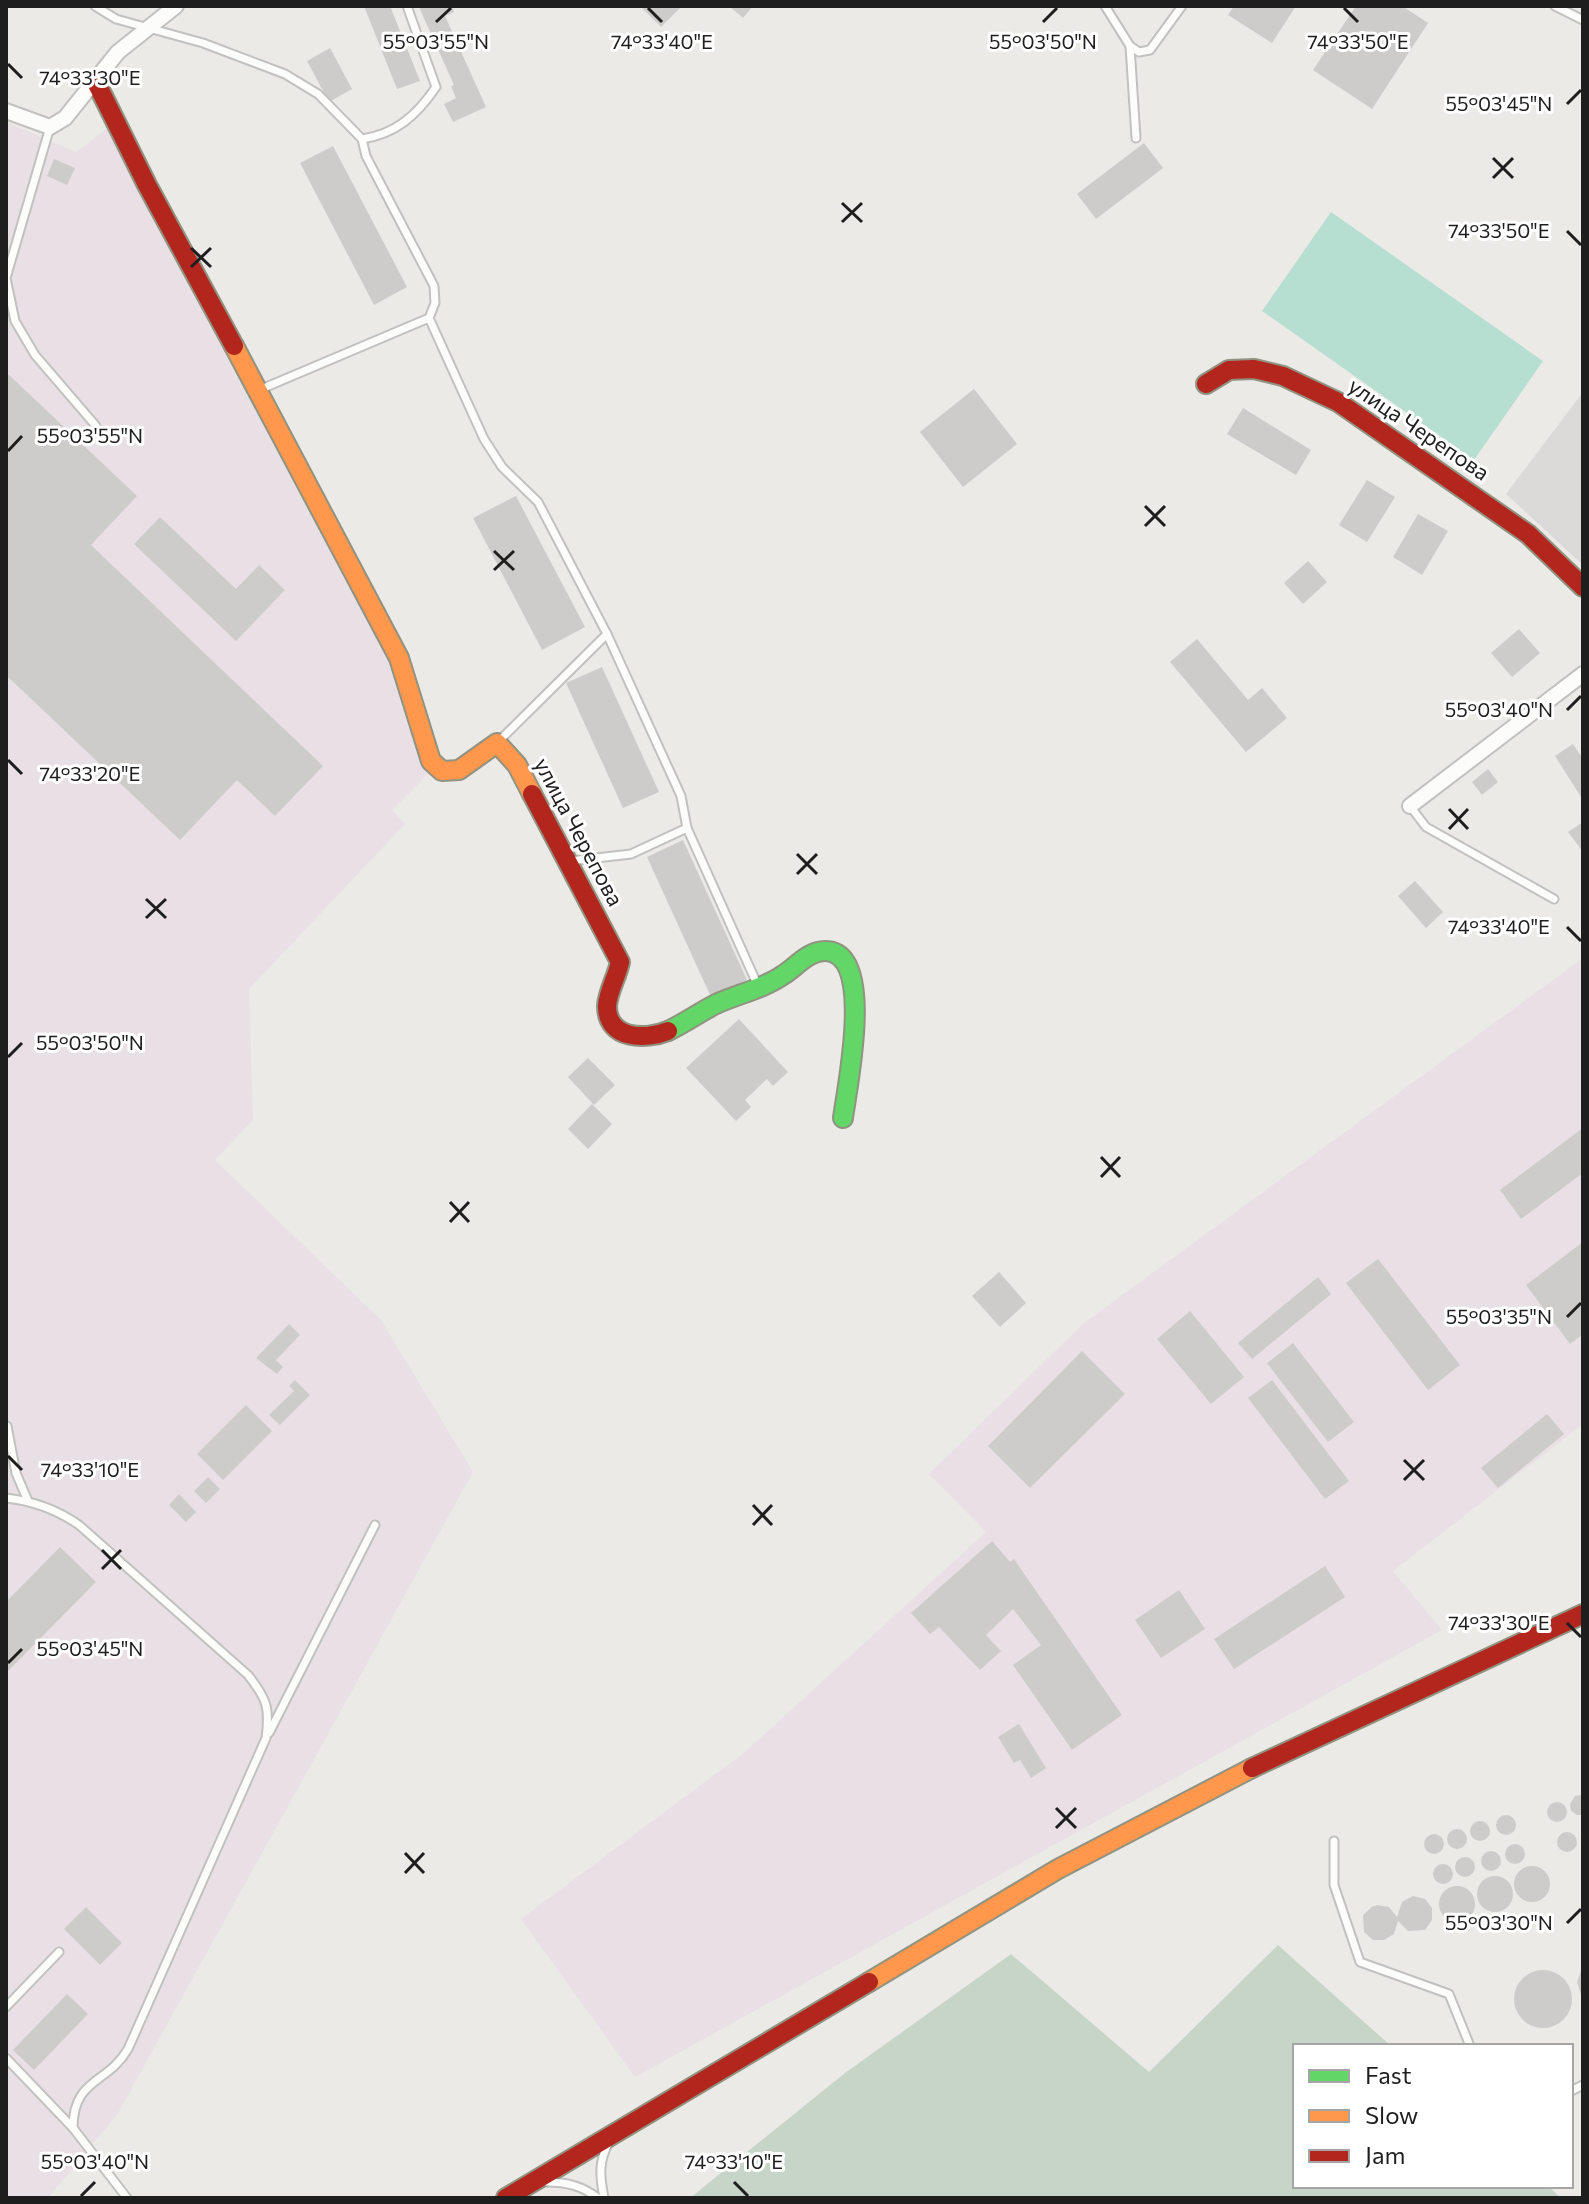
<svg xmlns="http://www.w3.org/2000/svg" width="1589" height="2204" viewBox="0 0 1589 2204" font-family="Commissioner,sans-serif">
  <style>
    .residential { fill: #dbdad8 }
    .industrial { fill: #e8e0e4 }
    .cemetery { fill: #c6d5c8 }
    .pitch { fill: #b6ded1 }
    .building { fill: #ceccca }
    .lines { fill: none; stroke-linecap: round; stroke-linejoin: round }
    .lane-casing { stroke: #c1c1bf; stroke-width: 11 }
    .street-casing { stroke: #c1c1bf; stroke-width: 18 }
    .fast-casing { stroke: #909381; stroke-width: 22 }
    .slow-casing { stroke: #909381; stroke-width: 22 }
    .jam-casing { stroke: #909381; stroke-width: 22 }
    .lane { stroke: #fcfcfb; stroke-width: 7 }
    .street { stroke: #fcfcfb; stroke-width: 14 }
    .fast { stroke: #63d668; stroke-width: 18 }
    .slow { stroke: #ff974d; stroke-width: 18 }
    .jam { stroke: #b3261e; stroke-width: 18 }
    .ticks { fill: none; stroke: #1e1e1e; stroke-width: 3 }
    .labels { text-anchor: middle; stroke-width: 6; stroke-linejoin: round; paint-order: stroke }
    .street-label { font-size: 22px; fill: #1e1e1e; stroke: #fff }
    .ticks-label { font-size: 20px; text-anchor: middle; fill: #1e1e1e; stroke: #fff; stroke-width: 6; stroke-linejoin: round; paint-order: stroke }
  </style>
  <rect width="100%" height="100%" fill="#ebeae7"/>
  <path class="residential" d="M 1583,392 L 1583,565 L 1506,494 Z"/>
  <g class="industrial">
    <path d="M 6,122 L 76,152 L 108,128 L 385,645 L 429,773 L 392,810 L 405,824 L 249,989 L 253,1120 L 215,1160 L 381,1320 L 473,1472 L 117,2115 L 48,2198 L 6,2198 Z"/>
    <path d="M 1583,958 L 1583,1424 L 1393,1571 L 1442,1630 L 635,2077 L 521,1919 L 745,1752 L 986,1532 L 929,1474 L 1084,1323 Z"/>
  </g>
  <path class="cemetery" d="M 1278,1945 L 1391,2046 L 1295,2046 L 1295,2186 L 1548,2186 L 1561,2198 L 690,2198 L 845,2073 L 1011,1954 L 1149,2072 Z"/>
  <path class="pitch" d="M 1331,212 L 1543,361 L 1474,460 L 1262,311 Z"/>
  <g class="building">
    <path d="M 364,6 L 390,6 L 420,81 L 397,89 Z"/>
    <path d="M 421,6 L 452,6 L 454,12 L 445,16 L 486,107 L 453,122 L 444,104 L 456,98 L 451,86 L 454,85 L 419,7 Z"/>
    <path d="M 640,6 L 682,6 L 661,27 Z"/>
    <path d="M 729,6 L 753,6 L 743,18 Z"/>
    <path d="M 1234,6 L 1296,6 L 1272,43 L 1228,15 Z"/>
    <path d="M 1356,6 L 1402,6 L 1428,23 L 1372,109 L 1313,70 Z"/>
    <path d="M 330,48 L 352,89 L 329,102 L 307,61 Z"/>
    <path d="M 1144,143 L 1163,168 L 1096,219 L 1077,194 Z"/>
    <path d="M 333,146 L 407,287 L 374,305 L 300,163 Z"/>
    <path d="M 54,159 L 75,168 L 67,185 L 47,176 Z"/>
    <path d="M 6,372 L 137,496 L 91,545 L 323,766 L 275,816 L 237,780 L 180,840 L 6,675 Z"/>
    <path d="M 974,389 L 1017,444 L 963,487 L 920,432 Z"/>
    <path d="M 1243,408 L 1311,450 L 1296,475 L 1227,434 Z"/>
    <path d="M 1367,480 L 1395,497 L 1367,542 L 1339,525 Z"/>
    <path d="M 516,496 L 585,627 L 542,650 L 473,518 Z"/>
    <path d="M 1418,514 L 1448,531 L 1422,575 L 1393,557 Z"/>
    <path d="M 160,517 L 236,589 L 259,565 L 285,590 L 236,641 L 134,544 Z"/>
    <path d="M 1308,561 L 1327,582 L 1303,604 L 1284,583 Z"/>
    <path d="M 1519,629 L 1540,653 L 1512,677 L 1491,653 Z"/>
    <path d="M 1197,639 L 1248,700 L 1262,688 L 1287,718 L 1246,752 L 1170,662 Z"/>
    <path d="M 602,667 L 659,792 L 623,808 L 566,683 Z"/>
    <path d="M 1573,744 L 1583,759 L 1583,800 L 1555,756 Z"/>
    <path d="M 1488,769 L 1498,782 L 1482,795 L 1472,782 Z"/>
    <path d="M 1583,822 L 1583,852 L 1568,832 Z"/>
    <path d="M 683,840 L 747,980 L 711,997 L 647,857 Z"/>
    <path d="M 1415,881 L 1443,912 L 1426,928 L 1398,896 Z"/>
    <path d="M 739,1019 L 788,1072 L 773,1086 L 767,1079 L 745,1100 L 751,1107 L 736,1121 L 686,1068 Z"/>
    <path d="M 588,1058 L 615,1085 L 594,1105 L 568,1077 Z"/>
    <path d="M 592,1104 L 612,1124 L 588,1149 L 568,1129 Z"/>
    <path d="M 1583,1128 L 1583,1173 L 1521,1219 L 1500,1190 Z"/>
    <path d="M 1583,1242 L 1583,1334 L 1570,1344 L 1526,1285 Z"/>
    <path d="M 1378,1259 L 1460,1365 L 1428,1390 L 1346,1283 Z"/>
    <path d="M 999,1272 L 1026,1303 L 1000,1327 L 972,1296 Z"/>
    <path d="M 1318,1277 L 1331,1294 L 1252,1359 L 1238,1343 Z"/>
    <path d="M 1190,1311 L 1244,1377 L 1211,1404 L 1157,1339 Z"/>
    <path d="M 289,1324 L 300,1335 L 276,1360 L 283,1367 L 277,1374 L 256,1358 Z"/>
    <path d="M 1293,1343 L 1354,1422 L 1328,1442 L 1267,1363 Z"/>
    <path d="M 1082,1351 L 1125,1394 L 1030,1488 L 988,1446 Z"/>
    <path d="M 295,1380 L 310,1395 L 280,1425 L 269,1415 L 294,1391 L 289,1386 Z"/>
    <path d="M 1272,1380 L 1349,1481 L 1325,1499 L 1248,1398 Z"/>
    <path d="M 246,1405 L 272,1431 L 223,1480 L 197,1454 Z"/>
    <path d="M 1547,1414 L 1564,1434 L 1498,1488 L 1481,1468 Z"/>
    <path d="M 208,1477 L 220,1489 L 206,1503 L 194,1491 Z"/>
    <path d="M 179,1494 L 196,1512 L 186,1522 L 169,1505 Z"/>
    <path d="M 992,1541 L 1010,1562 L 1014,1559 L 1122,1715 L 1072,1750 L 1013,1665 L 1041,1645 L 1013,1609 L 986,1635 L 1001,1651 L 980,1670 L 939,1627 L 930,1634 L 911,1613 Z"/>
    <path d="M 60,1547 L 96,1582 L 6,1673 L 6,1602 Z"/>
    <path d="M 1325,1566 L 1345,1597 L 1234,1669 L 1214,1639 Z"/>
    <path d="M 1179,1590 L 1205,1629 L 1161,1658 L 1135,1620 Z"/>
    <path d="M 1019,1724 L 1046,1768 L 1031,1778 L 1020,1760 L 1014,1763 L 998,1737 Z"/>
    <path d="M 1581,1795 L 1583,1815 L 1577,1815 L 1571,1811 L 1570,1804 L 1575,1796 Z"/>
    <circle cx="1557" cy="1812" r="10"/>
    <circle cx="1506" cy="1825" r="10"/>
    <circle cx="1480" cy="1831" r="10"/>
    <circle cx="1457" cy="1839" r="10"/>
    <circle cx="1567" cy="1842" r="10"/>
    <circle cx="1434" cy="1844" r="10"/>
    <circle cx="1515" cy="1854" r="10"/>
    <circle cx="1491" cy="1861" r="10"/>
    <circle cx="1465" cy="1867" r="10"/>
    <circle cx="1443" cy="1874" r="10"/>
    <circle cx="1532" cy="1884" r="18"/>
    <circle cx="1495" cy="1894" r="18"/>
    <circle cx="1457" cy="1904" r="18"/>
    <path d="M 1413,1896 L 1425,1899 L 1432,1908 L 1432,1920 L 1425,1930 L 1408,1931 L 1398,1921 L 1394,1934 L 1384,1940 L 1373,1940 L 1364,1932 L 1363,1915 L 1372,1907 L 1377,1905 L 1389,1907 L 1397,1917 L 1402,1902 Z"/>
    <path d="M 86,1907 L 122,1943 L 100,1965 L 64,1929 Z"/>
    <path d="M 1583,1965 L 1583,2001 L 1577,1982 Z"/>
    <circle cx="1543" cy="1999" r="29"/>
    <path d="M 67,1994 L 88,2014 L 34,2070 L 13,2050 Z"/>
  </g>
  <g class="lines">
    <defs>
      <g id="lane">
        <path d="M 95,6 L 116,19 L 203,43 L 285,74 L 318,94 L 362,139 C 396,134 417,115 436,87 L 407,6"/>
        <path d="M 1105,6 L 1130,46 L 1139,52 L 1150,50 L 1182,6"/>
        <path d="M 1555,6 L 1583,20"/>
        <path d="M 1130,46 L 1136,138"/>
        <path d="M 50,127 L 6,278 L 15,321 L 35,355 L 96,426"/>
        <path d="M 362,139 L 366,156 L 434,286 L 435,303 L 429,318"/>
        <path d="M 259,390 L 429,318 L 484,439 L 502,467 L 538,502 L 607,634 L 498,742"/>
        <path d="M 607,634 L 681,796 L 687,828"/>
        <path d="M 1410,806 L 1426,827 L 1554,899"/>
        <path d="M 570,861 L 631,854 L 687,828 L 758,986"/>
        <path d="M 7,1426 L 16,1473 L 28,1501"/>
        <path d="M 6,1498 C 34,1501 56,1509 79,1525 L 248,1675 C 267,1699 270,1708 266,1738 L 128,2049 C 108,2084 73,2078 73,2128"/>
        <path d="M 269,1733 L 375,1525"/>
        <path d="M 1334,1841 L 1334,1885 L 1360,1962 L 1449,1994 L 1470,2046"/>
        <path d="M 6,2007 L 59,1952"/>
        <path d="M 6,2058 L 73,2128 L 127,2198"/>
        <path d="M 1571,2091 L 1583,2085"/>
        <path d="M 546,2182 C 567,2182 582,2186 598,2198"/>
        <path d="M 604,2198 C 600,2177 598,2162 609,2142"/>
      </g>
      <g id="street">
        <path d="M 6,111 L 50,127 L 65,118 L 118,52 L 176,6"/>
        <path d="M 1410,806 L 1583,674"/>
      </g>
      <path id="fast" d="M 668,1031 C 685,1023 700,1012 716,1004 C 738,994 763,989 783,975 C 796,967 808,951 825,951 C 876,951 847,1087 843,1118"/>
      <g id="slow">
        <path d="M 234,346 L 399,658 L 431,761 L 442,771 L 459,770 L 497,743 L 517,765 L 532,794"/>
        <path d="M 869,1982 L 1058,1869 L 1252,1768"/>
      </g>
      <g id="jam">
        <path d="M 95,80 L 147,185 L 234,346"/>
        <path d="M 1206,384 L 1229,370 L 1254,369 L 1283,376 L 1338,402 L 1528,534 L 1583,587"/>
        <path d="M 532,794 L 620,962 C 617,977 608,991 607,1006 C 607,1040 646,1040 668,1031"/>
        <path d="M 1252,1768 L 1583,1614"/>
        <path d="M 506,2198 L 869,1982"/>
      </g>
    </defs>
    <use href="#lane" class="lane-casing"/>
    <use href="#street" class="street-casing"/>
    <use href="#fast" class="fast-casing"/>
    <use href="#slow" class="slow-casing"/>
    <use href="#jam" class="jam-casing"/>
    <use href="#lane" class="lane"/>
    <use href="#street" class="street"/>
    <use href="#fast" class="fast"/>
    <use href="#slow" class="slow"/>
    <use href="#jam" class="jam"/>
  </g>
  <path class="ticks" d="M 648,8 L 662,22M 1344,8 L 1358,22M 436,22 L 451,8M 1043,22 L 1057,8M 8,64 L 22,78M 1567,104 L 1581,90M 1493,158 L 1513,178M 1493,178 L 1513,158M 842,203 L 862,222M 842,222 L 862,203M 1567,231 L 1581,245M 191,248 L 211,267M 191,267 L 211,248M 8,451 L 22,436M 1145,506 L 1165,526M 1145,526 L 1165,506M 494,551 L 514,570M 494,570 L 514,551M 1567,710 L 1581,696M 8,760 L 22,774M 1449,809 L 1468,829M 1449,829 L 1468,809M 797,854 L 817,874M 797,874 L 817,854M 146,899 L 166,918M 146,918 L 166,899M 1567,927 L 1581,941M 8,1057 L 22,1043M 1101,1157 L 1120,1177M 1101,1177 L 1120,1157M 450,1202 L 469,1222M 450,1222 L 469,1202M 1567,1317 L 1581,1303M 8,1456 L 22,1470M 1404,1460 L 1424,1480M 1404,1480 L 1424,1460M 753,1505 L 772,1525M 753,1525 L 772,1505M 102,1550 L 121,1569M 102,1569 L 121,1550M 1567,1623 L 1581,1637M 8,1663 L 22,1649M 1056,1808 L 1076,1828M 1056,1828 L 1076,1808M 405,1853 L 424,1873M 405,1873 L 424,1853M 1567,1923 L 1581,1909M 734,2182 L 748,2196M 81,2196 L 95,2182"/>
  <g class="labels">
    <g class="street-label">
      <text transform="translate(1419 429) rotate(34)" y="8">улица Черепова</text>
      <text transform="translate(579 832) rotate(62)" y="8">улица Черепова</text>
    </g>
  </g>
  <g class="ticks-label">
    <text x="662" y="49">74°33'40"E</text>
    <text x="1043" y="49">55°03'50"N</text>
    <text x="1358" y="49">74°33'50"E</text>
    <text x="436" y="49">55°03'55"N</text>
    <text x="90" y="85">74°33'30"E</text>
    <text x="1499" y="111">55°03'45"N</text>
    <text x="1499" y="238">74°33'50"E</text>
    <text x="90" y="443">55°03'55"N</text>
    <text x="1499" y="717">55°03'40"N</text>
    <text x="90" y="781">74°33'20"E</text>
    <text x="1499" y="934">74°33'40"E</text>
    <text x="90" y="1050">55°03'50"N</text>
    <text x="1499" y="1324">55°03'35"N</text>
    <text x="90" y="1477">74°33'10"E</text>
    <text x="1499" y="1630">74°33'30"E</text>
    <text x="90" y="1656">55°03'45"N</text>
    <text x="1499" y="1930">55°03'30"N</text>
    <text x="95" y="2169">55°03'40"N</text>
    <text x="734" y="2169">74°33'10"E</text>
  </g>
  <rect width="1589" height="2204" fill="none" stroke="#1e1e1e" stroke-width="16"/>
  <rect x="1293" y="2044" width="280" height="144" fill="#ffffff" stroke="#a5a5a5" stroke-width="2"/>
  <rect x="1309" y="2070" width="40" height="12" fill="#63d668" stroke="#a5a5a5" stroke-width="2"/>
  <text x="1365" y="2084" font-size="24" fill="#1e1e1e">Fast</text>
  <rect x="1309" y="2110" width="40" height="12" fill="#ff974d" stroke="#a5a5a5" stroke-width="2"/>
  <text x="1365" y="2124" font-size="24" fill="#1e1e1e">Slow</text>
  <rect x="1309" y="2150" width="40" height="12" fill="#b3261e" stroke="#a5a5a5" stroke-width="2"/>
  <text x="1365" y="2164" font-size="24" fill="#1e1e1e">Jam</text>
</svg>
